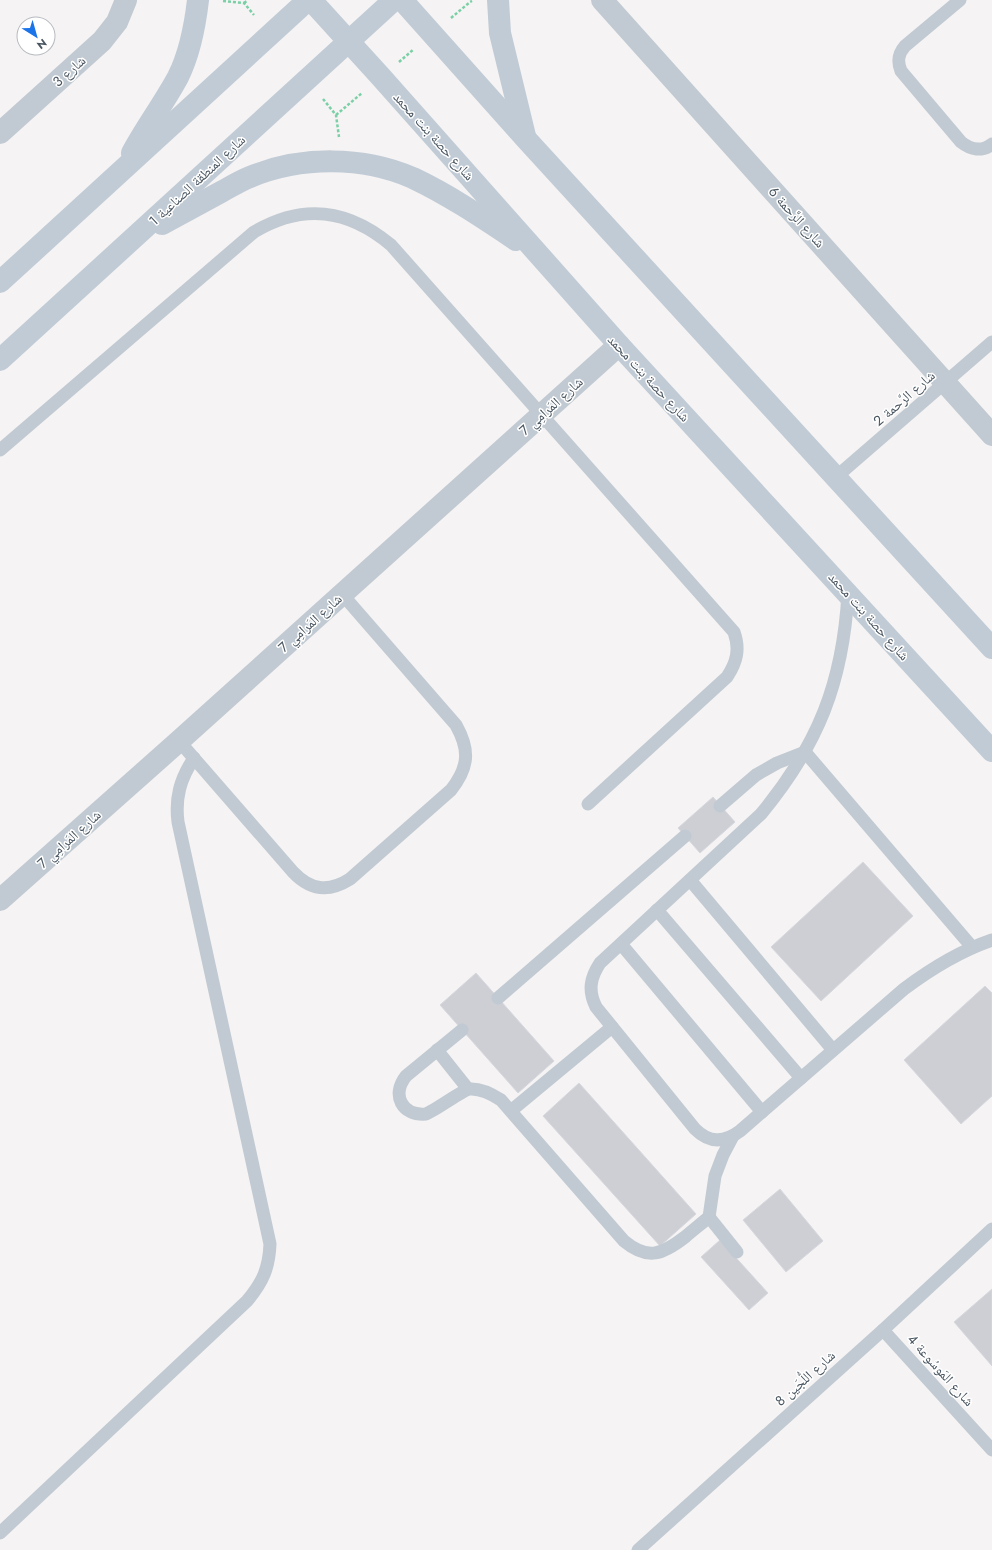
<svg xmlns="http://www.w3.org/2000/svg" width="992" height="1550" viewBox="0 0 992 1550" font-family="Jost,'Noto Naskh Arabic',sans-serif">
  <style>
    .building { fill: #cdcfd5; stroke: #d7d9de }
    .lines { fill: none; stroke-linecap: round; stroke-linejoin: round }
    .path { stroke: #7ad0a6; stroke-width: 2.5; stroke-dasharray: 3 2; stroke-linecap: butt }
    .lane { stroke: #c1cad2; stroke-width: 13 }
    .street { stroke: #c1cad2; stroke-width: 22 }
    .secondary { stroke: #c1cbd6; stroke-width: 22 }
    .labels { text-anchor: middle; stroke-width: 3; stroke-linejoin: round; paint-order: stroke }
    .street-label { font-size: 14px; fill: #4a5661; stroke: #fff }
  </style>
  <rect width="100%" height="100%" fill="#f5f3f3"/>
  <g class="building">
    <path d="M 713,797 L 735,822 L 700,853 L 678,828 Z"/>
    <path d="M 863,862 L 913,916 L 821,1001 L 771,947 Z"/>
    <path d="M 476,973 L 554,1061 L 518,1093 L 440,1005 Z"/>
    <path d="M 985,986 L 992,993 L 992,1096 L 961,1124 L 904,1060 Z"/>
    <path d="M 579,1083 L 696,1214 L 660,1246 L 543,1116 Z"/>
    <path d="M 780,1189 L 823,1241 L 786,1272 L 743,1220 Z"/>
    <path d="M 720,1240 L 768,1293 L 749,1310 L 701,1257 Z"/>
    <path d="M 992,1289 L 992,1366 L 954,1322 Z"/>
  </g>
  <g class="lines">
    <g class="path">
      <path d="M 223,1 L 244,3 L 254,15"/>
      <path d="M 244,3 L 248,0"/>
      <path d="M 451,18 L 470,2 L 472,1"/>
      <path d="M 399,62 L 414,49"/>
      <path d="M 323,99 L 336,115 L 339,137"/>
      <path d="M 336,115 L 362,93"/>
    </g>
    <g class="lane">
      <path d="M 960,0 L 905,46 C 898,54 897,61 901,71 L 961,142 C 971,150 982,152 992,144"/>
      <path d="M 0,450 L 254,232 C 303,203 348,209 391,245 L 734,632 C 740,649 737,662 727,677 L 588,804"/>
      <path d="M 836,477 L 992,342"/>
      <path d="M 848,593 C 843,683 818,745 761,814 L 600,963 C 590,978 588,991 596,1007 L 695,1129 C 709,1143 724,1143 740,1131 L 904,989 C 932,968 960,951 992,940"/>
      <path d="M 179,741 L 293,872 C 310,890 328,893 350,879 L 451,790 C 469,767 470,750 456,725 L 342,594"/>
      <path d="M 720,806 L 756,775 L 777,763 L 805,752 L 972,947"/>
      <path d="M 690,880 L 833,1050"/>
      <path d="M 657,910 L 801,1078"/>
      <path d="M 621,944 L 762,1112"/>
      <path d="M 498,998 L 685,836"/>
      <path d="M 462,1030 L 406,1076 C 391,1095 402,1116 426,1114 C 436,1110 463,1090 469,1089 C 481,1088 492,1094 501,1100 L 624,1241 C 648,1261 663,1254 685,1237 C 693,1230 701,1224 709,1217 L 715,1176 L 723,1155 L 733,1136"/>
      <path d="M 437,1050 L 468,1089"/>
      <path d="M 512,1110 L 612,1027"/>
      <path d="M 709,1217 L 737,1252"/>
      <path d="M 883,1330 L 992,1450"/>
      <path d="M 0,1533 L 247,1301 C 263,1282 269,1268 270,1244 L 178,822 C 175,798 180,779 194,758"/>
      <path d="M 638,1550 L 883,1330 L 992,1229"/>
    </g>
    <g class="street">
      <path d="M 602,0 L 992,435"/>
      <path d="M 0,133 L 102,41 L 117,22 L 126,0"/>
      <path d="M 0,900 L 179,741 L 619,345"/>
    </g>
    <g class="secondary">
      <path d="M 311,0 L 381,77 L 619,345 L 992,751"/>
      <path d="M 402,0 L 526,139 L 992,648"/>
      <path d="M 498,0 L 500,33 L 525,136"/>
      <path d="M 132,153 C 146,127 164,103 178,77 C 190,53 195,26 198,0"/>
      <path d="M 162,224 C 182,213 201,203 221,192 C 230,187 240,181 250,177 C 301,156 363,156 413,178 C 449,195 483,218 516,240"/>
      <path d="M 0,282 L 308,0"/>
      <path d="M 0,360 L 394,0"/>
    </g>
  </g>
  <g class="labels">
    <g class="street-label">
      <text transform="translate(69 71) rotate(-42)" y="5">شارع 3</text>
      <text transform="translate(434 136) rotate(48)" y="5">شارع حصة بنت محمد</text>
      <text transform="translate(197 180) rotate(-43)" y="5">شارع المنطقة الصناعية 1</text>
      <text transform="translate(797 217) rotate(48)" y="5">شارع الرَّحمة 6</text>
      <text transform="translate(649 378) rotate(47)" y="5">شارع حصة بنت محمد</text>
      <text transform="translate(904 398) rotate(-41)" y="5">شارع الرَّحمة 2</text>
      <text transform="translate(551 406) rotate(-42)" y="5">شارع المَرامِي 7</text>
      <text transform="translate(869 616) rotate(48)" y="5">شارع حصة بنت محمد</text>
      <text transform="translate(310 623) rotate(-42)" y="5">شارع المَرامِي 7</text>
      <text transform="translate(69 839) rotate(-42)" y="5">شارع المَرامِي 7</text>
      <text transform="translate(941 1370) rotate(48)" y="5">شارع المَوسُوعة 4</text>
      <text transform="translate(805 1378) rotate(-42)" y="5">شارع اللُّجَين 8</text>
    </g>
  </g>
  <g transform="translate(36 36) rotate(143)"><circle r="19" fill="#ffffff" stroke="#b7bbc0"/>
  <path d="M0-3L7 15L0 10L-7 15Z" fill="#1a73e8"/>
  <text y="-6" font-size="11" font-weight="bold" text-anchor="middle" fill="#4a5661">N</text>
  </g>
</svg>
